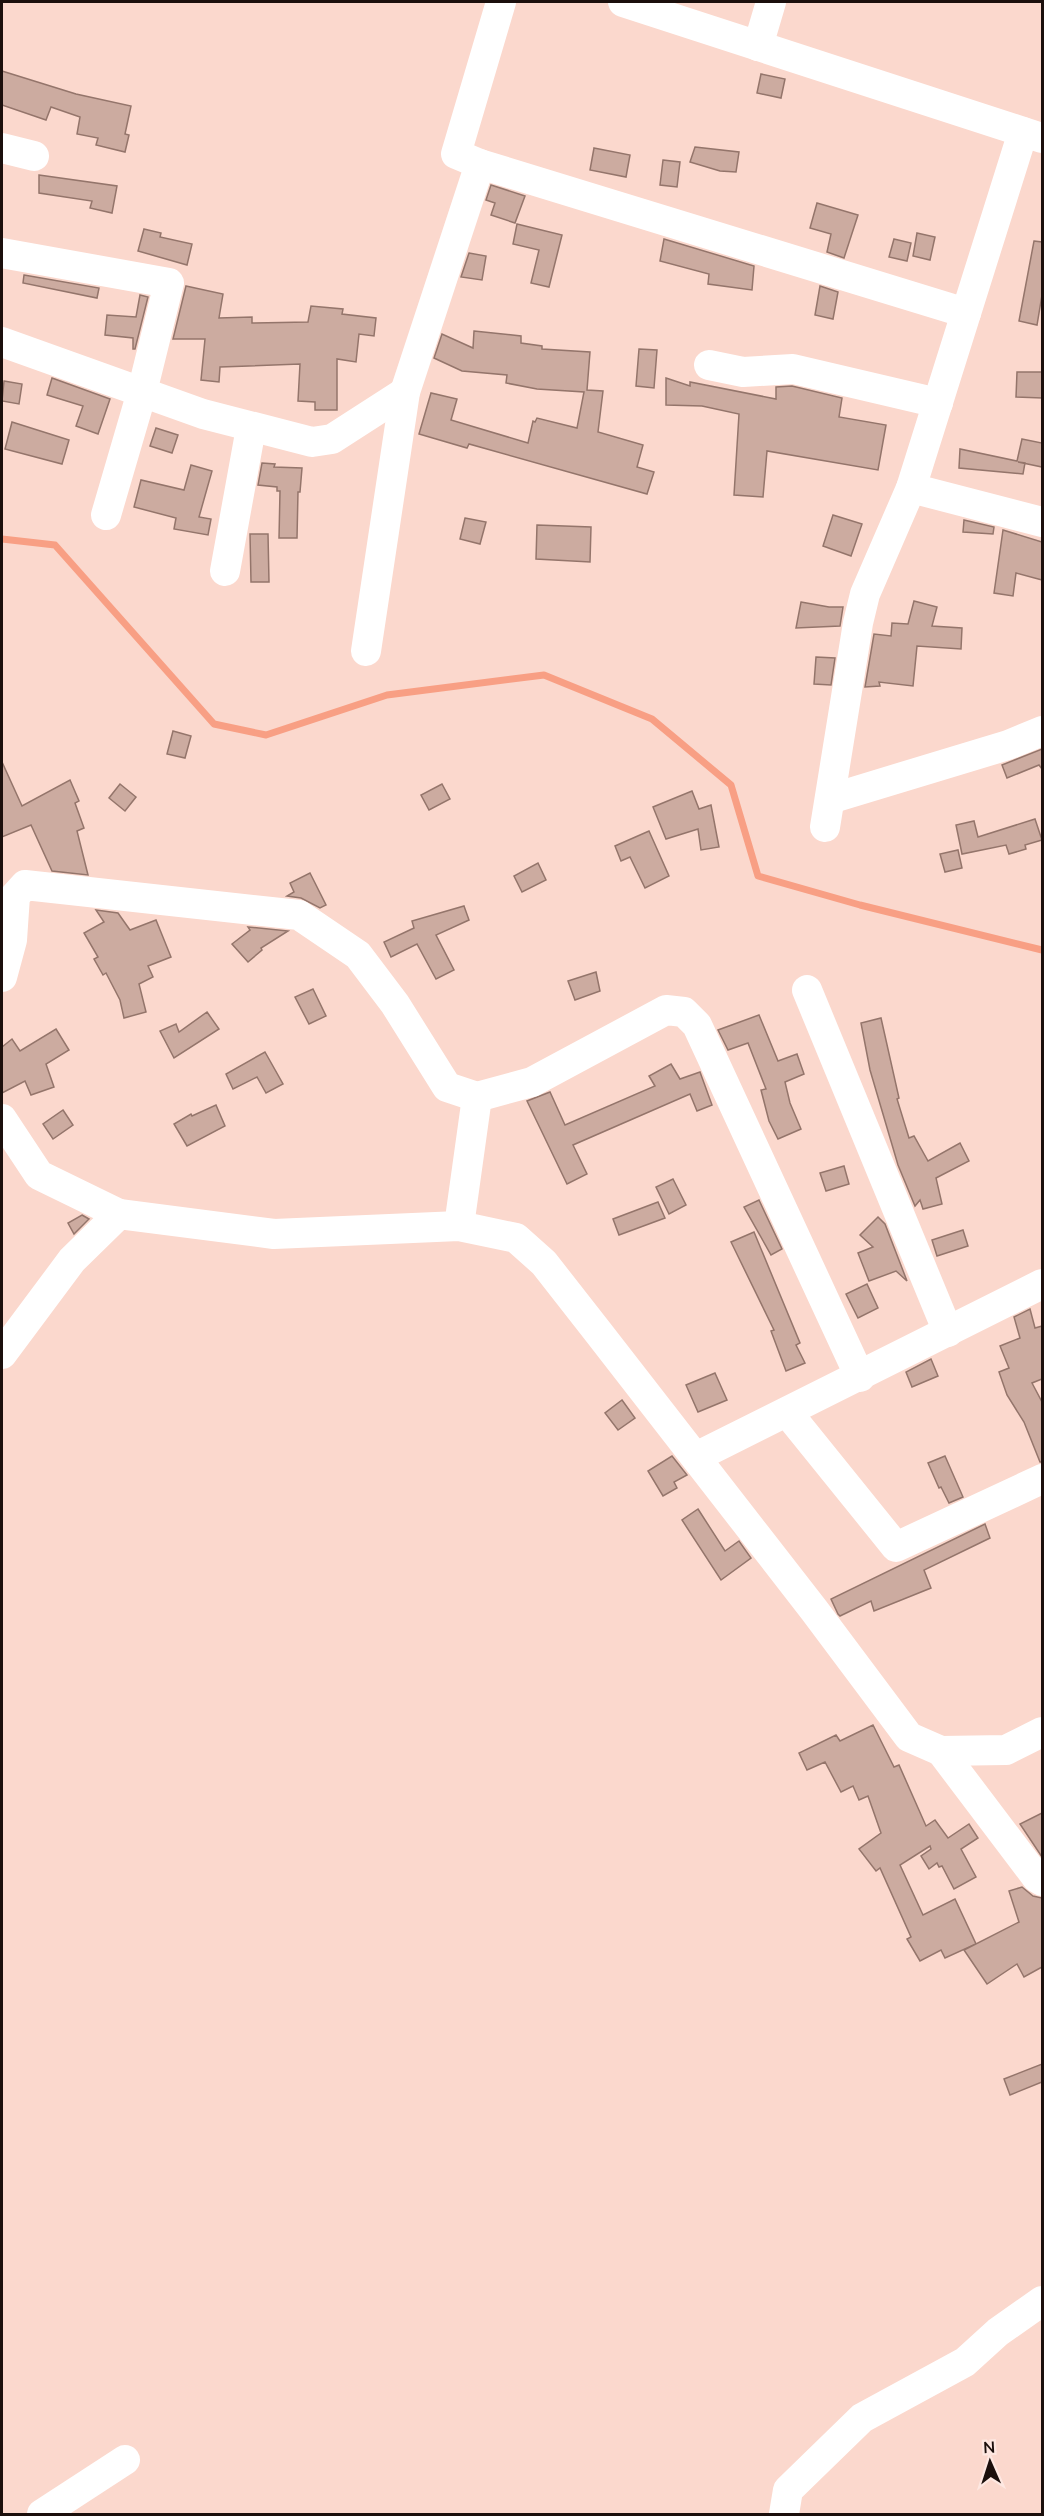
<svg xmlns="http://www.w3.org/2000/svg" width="1044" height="2516" viewBox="0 0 1044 2516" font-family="'Nunito Sans',sans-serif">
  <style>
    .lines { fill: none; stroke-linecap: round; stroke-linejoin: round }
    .stream { stroke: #f89f84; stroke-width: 7 }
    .building { fill: #ccaba0; stroke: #94756b; stroke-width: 1.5 }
    .minor { stroke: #fff; stroke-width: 30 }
  </style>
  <rect width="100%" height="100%" fill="#fbd8cd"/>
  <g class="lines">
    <path class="stream" d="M 2,539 L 55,545 L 214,724 L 266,735 L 387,695 L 544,675 L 652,719 L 731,785 L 758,876 L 860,905 L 1042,950"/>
  </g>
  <g class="building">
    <path d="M 2,71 L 76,94 L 131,106 L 125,134 L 129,135 L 125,152 L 96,145 L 98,138 L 77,134 L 80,117 L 51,107 L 46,120 L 2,105 Z"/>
    <path d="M 761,74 L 785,79 L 781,98 L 757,93 Z"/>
    <path d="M 695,147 L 739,152 L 736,172 L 720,171 L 690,162 Z"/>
    <path d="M 594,148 L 630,155 L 626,177 L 590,170 Z"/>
    <path d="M 663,160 L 680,162 L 677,187 L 660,185 Z"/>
    <path d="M 39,175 L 117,186 L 112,213 L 90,208 L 92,201 L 39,193 Z"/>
    <path d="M 491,185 L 525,196 L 515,223 L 491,215 L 495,203 L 486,200 Z"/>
    <path d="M 817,203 L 858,215 L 844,258 L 827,252 L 831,234 L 810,228 Z"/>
    <path d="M 517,224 L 562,235 L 549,287 L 531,283 L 539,250 L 513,244 Z"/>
    <path d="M 144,229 L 161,233 L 160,237 L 192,244 L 187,265 L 138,251 Z"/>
    <path d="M 917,233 L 935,237 L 930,260 L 913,256 Z"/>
    <path d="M 664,239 L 754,266 L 752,290 L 708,284 L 709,274 L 660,261 Z"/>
    <path d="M 894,239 L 911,243 L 907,261 L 889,257 Z"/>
    <path d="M 1034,241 L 1042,242 L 1042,295 L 1037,325 L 1019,321 Z"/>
    <path d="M 469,253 L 486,256 L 482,280 L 461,277 Z"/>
    <path d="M 24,275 L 99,288 L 97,298 L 23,283 Z"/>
    <path d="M 186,286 L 223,294 L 219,318 L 252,317 L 252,323 L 308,322 L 311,306 L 343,309 L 342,314 L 376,318 L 374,336 L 359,334 L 356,362 L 337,359 L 337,410 L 315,410 L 315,402 L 298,401 L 300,364 L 220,367 L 219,382 L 201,380 L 205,339 L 173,339 Z"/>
    <path d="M 820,286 L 838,292 L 833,319 L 815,315 Z"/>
    <path d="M 140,295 L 148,297 L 135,349 L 133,349 L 133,338 L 105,335 L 107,315 L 136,317 Z"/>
    <path d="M 474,331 L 521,336 L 521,343 L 542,346 L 542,349 L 590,352 L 587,390 L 603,391 L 598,432 L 643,445 L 637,467 L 654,472 L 647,494 L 469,444 L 467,448 L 419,434 L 431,393 L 457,399 L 451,420 L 528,443 L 533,421 L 535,422 L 537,418 L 577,428 L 584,392 L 537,389 L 506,383 L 507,375 L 462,371 L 434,358 L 442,334 L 473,348 Z"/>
    <path d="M 639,349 L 657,350 L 654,388 L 636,386 Z"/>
    <path d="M 1017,372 L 1042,372 L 1042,398 L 1016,397 Z"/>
    <path d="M 52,378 L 110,399 L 98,434 L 76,426 L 83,406 L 47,395 Z"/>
    <path d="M 666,378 L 690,386 L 690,382 L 776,399 L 776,387 L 792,386 L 842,398 L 839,417 L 886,425 L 878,470 L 767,451 L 763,497 L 734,495 L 739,414 L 702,406 L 666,405 Z"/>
    <path d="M 4,381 L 22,384 L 19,404 L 2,401 Z"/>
    <path d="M 12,422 L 69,440 L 62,464 L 5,449 Z"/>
    <path d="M 156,428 L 178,435 L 172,453 L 150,446 Z"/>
    <path d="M 1022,439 L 1042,443 L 1042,467 L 1018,462 L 1025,463 L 1023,474 L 959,468 L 960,449 L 1017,461 Z"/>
    <path d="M 262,463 L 275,464 L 274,467 L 302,468 L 300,492 L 298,492 L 297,538 L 279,538 L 280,491 L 277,491 L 277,487 L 258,485 Z"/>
    <path d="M 191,465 L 212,471 L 199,517 L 211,519 L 208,535 L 174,529 L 176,518 L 134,507 L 141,480 L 184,490 Z"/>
    <path d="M 833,515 L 862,524 L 851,556 L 823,546 Z"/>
    <path d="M 465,518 L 486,522 L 480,544 L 460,539 Z"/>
    <path d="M 964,520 L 994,527 L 993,534 L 963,532 Z"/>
    <path d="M 537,525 L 591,527 L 590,562 L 536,559 Z"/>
    <path d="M 1003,530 L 1042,542 L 1042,580 L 1016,573 L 1013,596 L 994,593 Z"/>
    <path d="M 250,534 L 268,534 L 269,582 L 251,582 Z"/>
    <path d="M 914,601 L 937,607 L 932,626 L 962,628 L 961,649 L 917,646 L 913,686 L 879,682 L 880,686 L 865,687 L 874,634 L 891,636 L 892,623 L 908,624 Z"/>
    <path d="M 801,602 L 829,607 L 843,607 L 840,626 L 796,628 Z"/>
    <path d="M 816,657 L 835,658 L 831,685 L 814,684 Z"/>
    <path d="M 173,731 L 191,736 L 185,758 L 167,754 Z"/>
    <path d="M 1042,749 L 1042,769 L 1039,765 L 1007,778 L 1002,765 Z"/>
    <path d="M 2,762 L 22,806 L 70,780 L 79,801 L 75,803 L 84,828 L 77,831 L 88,875 L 52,871 L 31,825 L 2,837 Z"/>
    <path d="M 120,784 L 136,797 L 125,811 L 109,798 Z"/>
    <path d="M 442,784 L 450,799 L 429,810 L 421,795 Z"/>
    <path d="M 692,791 L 699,809 L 711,805 L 719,847 L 701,850 L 698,829 L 666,839 L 653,807 Z"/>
    <path d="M 1035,819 L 1042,840 L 1025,845 L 1026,849 L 1009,854 L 1006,845 L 962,854 L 956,825 L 974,821 L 978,837 Z"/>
    <path d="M 649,831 L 669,876 L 645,888 L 630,857 L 621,861 L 615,846 Z"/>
    <path d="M 958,850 L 962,868 L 945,872 L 940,854 Z"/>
    <path d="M 538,863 L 546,880 L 522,892 L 514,876 Z"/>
    <path d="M 310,873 L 326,905 L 320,908 L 301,898 L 287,896 L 294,892 L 290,883 Z"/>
    <path d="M 464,906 L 469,920 L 436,935 L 454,970 L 436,979 L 417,944 L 391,957 L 384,942 L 414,928 L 412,921 Z"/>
    <path d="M 96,910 L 118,913 L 130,930 L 156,920 L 171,957 L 148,966 L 153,977 L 139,984 L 146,1012 L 124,1018 L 120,1000 L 106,973 L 103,975 L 94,959 L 98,957 L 84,933 L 104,922 Z"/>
    <path d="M 248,927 L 288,931 L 261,948 L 262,950 L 248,962 L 232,944 L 250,930 Z"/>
    <path d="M 596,972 L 600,991 L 575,1000 L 568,981 Z"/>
    <path d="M 313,989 L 326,1016 L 309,1024 L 295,997 Z"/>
    <path d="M 207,1012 L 219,1029 L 174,1058 L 160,1031 L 176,1024 L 179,1032 Z"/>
    <path d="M 759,1015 L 778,1061 L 797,1054 L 804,1074 L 785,1082 L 790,1103 L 801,1129 L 778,1139 L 769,1121 L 761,1090 L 766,1089 L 748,1043 L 728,1050 L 718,1030 Z"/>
    <path d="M 881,1018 L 899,1098 L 897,1099 L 909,1138 L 914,1136 L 928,1161 L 960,1143 L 969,1161 L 936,1178 L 942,1204 L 923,1209 L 920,1200 L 915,1206 L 898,1165 L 870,1070 L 861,1023 Z"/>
    <path d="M 56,1029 L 69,1050 L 46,1064 L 54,1087 L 31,1095 L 25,1081 L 2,1093 L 2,1047 L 12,1039 L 20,1051 Z"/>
    <path d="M 265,1052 L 283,1084 L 266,1093 L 257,1077 L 233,1089 L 226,1074 Z"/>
    <path d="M 671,1064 L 680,1079 L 700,1072 L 712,1105 L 697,1111 L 690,1094 L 573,1145 L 587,1174 L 567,1184 L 527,1101 L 550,1092 L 565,1125 L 655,1086 L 649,1076 Z"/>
    <path d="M 216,1105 L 225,1126 L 187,1146 L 174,1124 L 191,1114 L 192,1116 Z"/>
    <path d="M 63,1110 L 73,1125 L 53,1139 L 43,1124 Z"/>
    <path d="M 844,1166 L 849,1184 L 826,1191 L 820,1173 Z"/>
    <path d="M 673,1179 L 686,1205 L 669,1214 L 656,1187 Z"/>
    <path d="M 759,1200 L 782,1249 L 771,1255 L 744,1207 Z"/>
    <path d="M 658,1202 L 665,1218 L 619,1235 L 613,1219 Z"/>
    <path d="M 82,1215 L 89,1219 L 74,1234 L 68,1223 Z"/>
    <path d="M 878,1217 L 885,1224 L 907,1281 L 896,1271 L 869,1281 L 858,1253 L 873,1247 L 860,1235 Z"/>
    <path d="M 963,1230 L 968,1246 L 937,1256 L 932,1240 Z"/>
    <path d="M 754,1232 L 800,1343 L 796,1345 L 805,1363 L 786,1371 L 771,1331 L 774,1330 L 731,1242 Z"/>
    <path d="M 867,1284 L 878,1308 L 858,1318 L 846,1294 Z"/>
    <path d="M 1030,1309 L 1035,1328 L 1042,1326 L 1042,1379 L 1032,1383 L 1042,1402 L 1042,1462 L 1040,1462 L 1024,1422 L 1007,1395 L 999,1372 L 1009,1368 L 1000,1346 L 1020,1338 L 1014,1317 Z"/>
    <path d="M 931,1359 L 938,1376 L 912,1387 L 906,1372 Z"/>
    <path d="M 715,1373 L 727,1400 L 698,1412 L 686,1385 Z"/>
    <path d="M 622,1400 L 635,1418 L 618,1430 L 605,1413 Z"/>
    <path d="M 672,1456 L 687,1475 L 674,1482 L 677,1488 L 663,1496 L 648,1471 Z"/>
    <path d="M 945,1456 L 963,1497 L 949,1503 L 941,1487 L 939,1488 L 928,1463 Z"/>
    <path d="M 698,1509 L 725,1551 L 739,1541 L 751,1558 L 721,1580 L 682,1520 Z"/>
    <path d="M 985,1524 L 990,1538 L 924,1570 L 931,1588 L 874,1611 L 871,1601 L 840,1616 L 838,1614 L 831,1599 Z"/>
    <path d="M 873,1725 L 894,1767 L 899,1765 L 926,1826 L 935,1820 L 948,1838 L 969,1824 L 978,1838 L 961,1849 L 976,1877 L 954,1889 L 942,1866 L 939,1867 L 937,1863 L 929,1869 L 921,1856 L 931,1849 L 930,1846 L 900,1865 L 923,1915 L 955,1899 L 976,1944 L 945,1958 L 941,1950 L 920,1961 L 907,1939 L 911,1937 L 880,1868 L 876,1871 L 859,1849 L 881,1833 L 868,1796 L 859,1800 L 853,1786 L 841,1792 L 825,1762 L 807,1770 L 799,1753 L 836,1735 L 840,1741 Z"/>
    <path d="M 1042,1813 L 1042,1857 L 1020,1824 Z"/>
    <path d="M 1022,1887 L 1033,1896 L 1042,1898 L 1042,1967 L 1024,1977 L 1017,1964 L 987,1984 L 964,1950 L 1019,1922 L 1009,1891 Z"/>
    <path d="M 1042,2064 L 1042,2082 L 1010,2095 L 1004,2079 Z"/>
  </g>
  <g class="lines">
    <g class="minor">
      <path d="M 501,2 L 456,154 L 480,164 L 966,313"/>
      <path d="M 623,2 L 1042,138"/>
      <path d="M 758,46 L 771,2"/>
      <path d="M 2,148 L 34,156"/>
      <path d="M 2,253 L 169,283 L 142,392 L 106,515"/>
      <path d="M 2,342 L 203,414 L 312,442 L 332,439 L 405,392"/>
      <path d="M 709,365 L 743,372 L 793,369 L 938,403"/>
      <path d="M 911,488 L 1042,522"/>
      <path d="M 225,571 L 251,428"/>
      <path d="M 366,651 L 405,392 L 480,164"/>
      <path d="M 830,799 L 1008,745 L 1042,731"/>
      <path d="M 825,827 L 858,623 L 865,594 L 911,488 L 1023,132"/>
      <path d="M 2,977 L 12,940 L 15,896 L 25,885 L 299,915 L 358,955 L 395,1004 L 447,1087 L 477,1097 L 532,1082 L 666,1010 L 684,1012 L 697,1025 L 860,1377"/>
      <path d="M 807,990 L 948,1332"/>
      <path d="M 2,1119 L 39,1175 L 119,1214"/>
      <path d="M 459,1226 L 477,1097"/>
      <path d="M 2,1354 L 72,1260 L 119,1214 L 274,1234 L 459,1226 L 516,1238 L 544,1263 L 598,1332 L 814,1610 L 909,1737 L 941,1751 L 1006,1750 L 1042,1732"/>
      <path d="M 787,1412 L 896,1547 L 1042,1479"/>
      <path d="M 696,1457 L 1042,1284"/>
      <path d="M 941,1751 L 1037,1878 L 1042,1881"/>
      <path d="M 42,2514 L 125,2460"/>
      <path d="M 784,2514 L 788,2490 L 862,2418 L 965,2362 L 998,2332 L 1042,2301"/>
    </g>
  </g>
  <rect width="1044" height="2516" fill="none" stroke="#1b0f0c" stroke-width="6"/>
  <g transform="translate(990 2462) rotate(357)" stroke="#fee8e2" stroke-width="4.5" paint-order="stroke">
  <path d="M0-4.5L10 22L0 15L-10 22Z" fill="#1b0f0c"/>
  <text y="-9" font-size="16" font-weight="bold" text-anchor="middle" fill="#1b0f0c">N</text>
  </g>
</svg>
